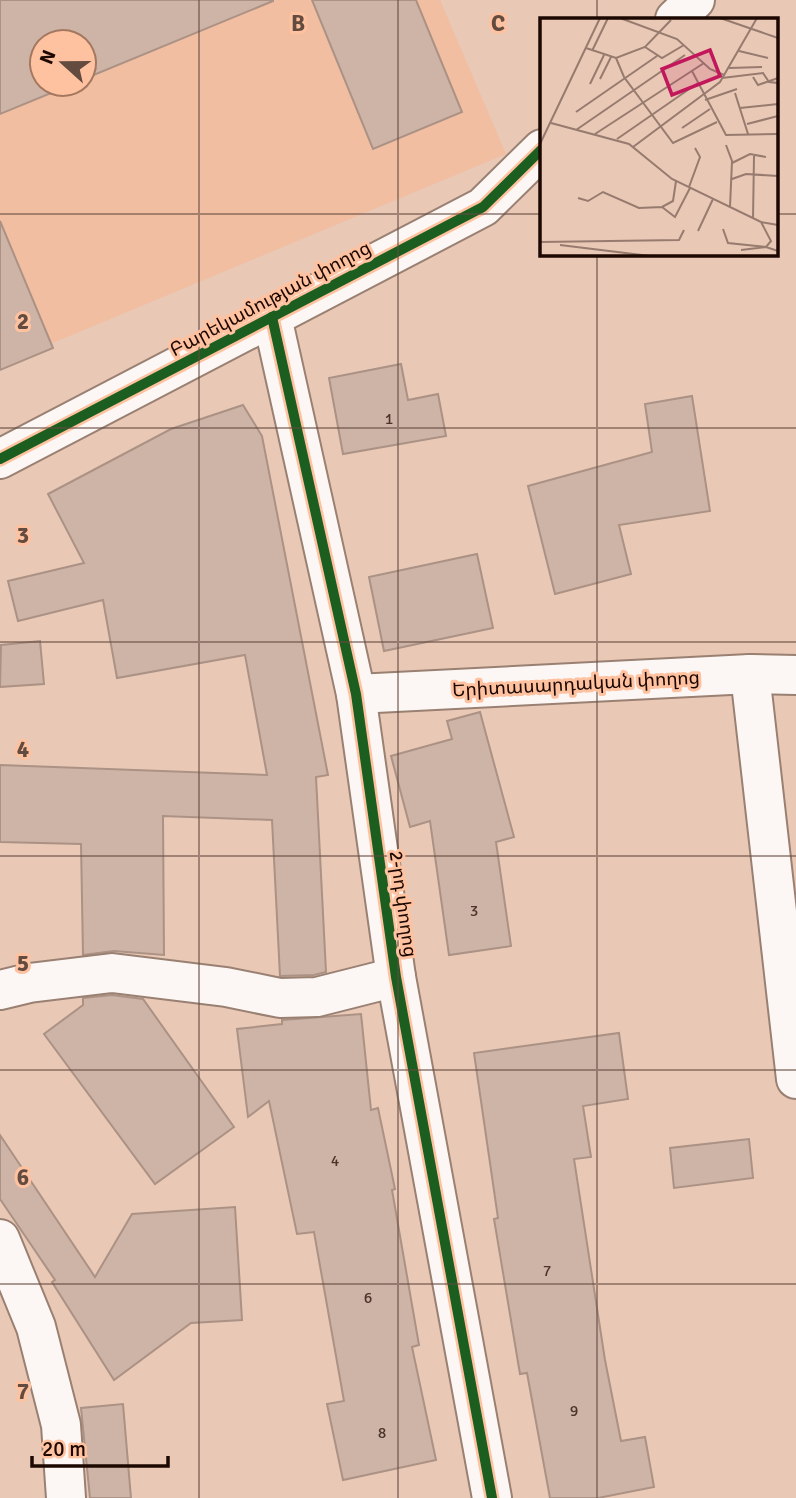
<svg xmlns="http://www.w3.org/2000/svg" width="796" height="1498" viewBox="0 0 796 1498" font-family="Signika,'Noto Sans Armenian',sans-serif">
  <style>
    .built { fill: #f2bea1; fill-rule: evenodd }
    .building { fill: #ceb4a6; stroke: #ab9284; stroke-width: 2 }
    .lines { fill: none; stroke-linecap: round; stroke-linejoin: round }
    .street-casing { stroke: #998072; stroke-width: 42 }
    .street { stroke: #fcf7f4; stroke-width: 38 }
    .cycleway-casing { stroke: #ffc2a0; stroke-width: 15 }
    .cycleway { stroke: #1b5e20; stroke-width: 10 }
    .grid { fill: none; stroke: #644b40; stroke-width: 2; stroke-opacity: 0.55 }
    .labels { text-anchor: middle; stroke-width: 6; stroke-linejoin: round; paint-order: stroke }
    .number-label { font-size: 16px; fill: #4a342b }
    .street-label { font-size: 19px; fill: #1c0801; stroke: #ffc2a0 }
    .inset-road { fill: none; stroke: #977b6e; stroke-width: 2 }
    .view { fill: #c2185b; fill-opacity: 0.15; stroke: #c2185b; stroke-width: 3.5 }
    .inset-edge { fill: none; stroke: #1c0801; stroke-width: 3.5 }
    .grid-label { font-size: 23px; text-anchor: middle; font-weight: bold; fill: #644b40; stroke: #ffc2a0; stroke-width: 6; stroke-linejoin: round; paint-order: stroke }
  </style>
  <rect width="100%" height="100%" fill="#e9c8b6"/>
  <path class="built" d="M 0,0 L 440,0 L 506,154 L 0,365 ZM 42,42 L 84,42 L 84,84 L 42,84 Z"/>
  <g class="building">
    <path d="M 0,0 L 273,0 L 273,1 L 84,79 L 84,42 L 42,42 L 42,84 L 73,84 L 0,114 Z"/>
    <path d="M 312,0 L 416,0 L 462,112 L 373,149 Z"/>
    <path d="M 0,221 L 53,348 L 0,370 Z"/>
    <path d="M 401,364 L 408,400 L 438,394 L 446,436 L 343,454 L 329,378 Z"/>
    <path d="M 692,396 L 710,511 L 619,525 L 631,574 L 555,594 L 528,486 L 652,452 L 645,404 Z"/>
    <path d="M 243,405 L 262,436 L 328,775 L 316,777 L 326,972 L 314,975 L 280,976 L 272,820 L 163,816 L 164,955 L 114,951 L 83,955 L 81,844 L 0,842 L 0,765 L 267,775 L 245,655 L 117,678 L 103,600 L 18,621 L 8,581 L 84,563 L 48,494 L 171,429 Z"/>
    <path d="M 477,554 L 493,628 L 384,651 L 369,577 Z"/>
    <path d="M 40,641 L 44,684 L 0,687 L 1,645 Z"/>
    <path d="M 480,712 L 514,837 L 496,842 L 511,946 L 449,955 L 430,821 L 410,827 L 391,756 L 452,739 L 447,721 Z"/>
    <path d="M 112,995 L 143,999 L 234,1127 L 155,1184 L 44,1034 L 83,1005 L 83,998 Z"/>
    <path d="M 361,1014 L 371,1110 L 378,1108 L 395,1189 L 392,1190 L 419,1345 L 412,1347 L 436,1460 L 343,1480 L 327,1404 L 344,1401 L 314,1232 L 297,1234 L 269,1101 L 248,1117 L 237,1029 L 282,1024 L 282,1020 Z"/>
    <path d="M 619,1033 L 628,1099 L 583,1106 L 591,1157 L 574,1159 L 605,1360 L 621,1441 L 645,1437 L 654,1487 L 598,1498 L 550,1498 L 527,1373 L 520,1374 L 494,1219 L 498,1218 L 474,1053 Z"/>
    <path d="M 0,1135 L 95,1277 L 132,1214 L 235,1207 L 242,1320 L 191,1323 L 114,1380 L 52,1282 L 55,1280 L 0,1199 Z"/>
    <path d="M 749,1139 L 753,1178 L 674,1188 L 670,1148 Z"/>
    <path d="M 123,1404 L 131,1498 L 90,1498 L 81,1408 Z"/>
  </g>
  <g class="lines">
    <defs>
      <g id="street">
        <path d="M 675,19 L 695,0"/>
        <path d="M 272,317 L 356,694 L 396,977 L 492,1498"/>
        <path d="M 0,459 L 483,207 L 542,149"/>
        <path d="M 750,674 L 796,1079"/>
        <path d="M 356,694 L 750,674 L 796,675"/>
        <path d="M 0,990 L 29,983 L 112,973 L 226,987 L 280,998 L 317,997 L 396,977"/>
        <path d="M 0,1239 L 36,1327 L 61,1425 L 66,1498"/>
      </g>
    </defs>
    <use href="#street" class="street-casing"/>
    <use href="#street" class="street"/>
    <defs>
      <g id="cycleway">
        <path d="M 272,317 L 356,694 L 396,977 L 492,1498"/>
        <path d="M 0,459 L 483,207 L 542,149"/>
      </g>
    </defs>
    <use href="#cycleway" class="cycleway-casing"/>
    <use href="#cycleway" class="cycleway"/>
  </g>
  <path class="grid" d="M 199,0 L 199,1498M 398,0 L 398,1498M 597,0 L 597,19M 0,214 L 542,214M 777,214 L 796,214M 597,254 L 597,1498M 0,428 L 796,428M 0,642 L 796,642M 0,856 L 796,856M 0,1070 L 796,1070M 0,1284 L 796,1284"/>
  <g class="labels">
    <g class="number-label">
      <text x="389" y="424">1</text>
      <text x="474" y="916">3</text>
      <text x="335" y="1166">4</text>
      <text x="547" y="1276">7</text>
      <text x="368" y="1303">6</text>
      <text x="574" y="1416">9</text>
      <text x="382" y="1438">8</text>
    </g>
    <g class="street-label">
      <text transform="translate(270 298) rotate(-28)" y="7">Բարեկամության փողոց</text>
      <text transform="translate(576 683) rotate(-3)" y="7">Երիտասարդական փողոց</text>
      <text transform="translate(404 904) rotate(82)" y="7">2-րդ փողոց</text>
    </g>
  </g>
  <g transform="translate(540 18)">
    <rect width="238" height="238" fill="#e9c8b6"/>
    <path class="inset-road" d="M 80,0 L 137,21 L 170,51 L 184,57M 180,0 L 238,20M 105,29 L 122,40 L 144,27M 46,30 L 76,40 L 105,29 L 131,2M 52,33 L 68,0M 199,33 L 228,40M 76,40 L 84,59 L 133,125 L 177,104M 189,50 L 222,49M 152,53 L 186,117 L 238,116M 213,59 L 218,67 L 238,60M 182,60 L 223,55 L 229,64 L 238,65M 60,61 L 71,39M 50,66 L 64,37M 195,75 L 208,116M 165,82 L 197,71M 200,90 L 238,86M 36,94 L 117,38M 11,105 L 89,126 L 132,161 L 221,204 L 238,207M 207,106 L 238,98M 142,110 L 170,91M 36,112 L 145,37M 55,116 L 164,45M 77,121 L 158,65M 0,126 L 60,0M 186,127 L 192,143 L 190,189M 93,129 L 180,64 L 217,0M 192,145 L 210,136 L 226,139M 192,161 L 206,156 L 238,158M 149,169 L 160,139 L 155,130M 38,180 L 48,183 L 63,174 L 99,190 L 122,189 L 133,183 L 136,163M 122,189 L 135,199 L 150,170M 213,201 L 214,138M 183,211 L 188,225 L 226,229 L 231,223 L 221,204M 158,213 L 173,181M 0,224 L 139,222 L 144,212M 20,227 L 110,238M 201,232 L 226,229 L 238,233"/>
    <path class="view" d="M 170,32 L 180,58 L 132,77 L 122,51 Z"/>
    <rect width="238" height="238" class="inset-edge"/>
  </g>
  <g class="grid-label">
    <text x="298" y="31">B</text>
    <text x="498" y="31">C</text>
    <text x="23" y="329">2</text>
    <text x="23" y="543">3</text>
    <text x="23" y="757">4</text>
    <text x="23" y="971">5</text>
    <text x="23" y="1185">6</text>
    <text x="23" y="1399">7</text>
  </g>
  <g transform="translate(63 63) rotate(291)"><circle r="33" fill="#ffc2a0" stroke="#a47860" stroke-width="2"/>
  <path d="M0-5L12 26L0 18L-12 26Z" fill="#644b40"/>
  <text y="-10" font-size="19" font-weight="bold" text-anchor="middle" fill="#1c0801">N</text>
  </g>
  <path d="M32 1456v10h136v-10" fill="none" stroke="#1c0801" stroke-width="3.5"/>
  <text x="42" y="1456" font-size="21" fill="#1c0801" stroke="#ffc2a0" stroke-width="5" paint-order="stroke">20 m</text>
</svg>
